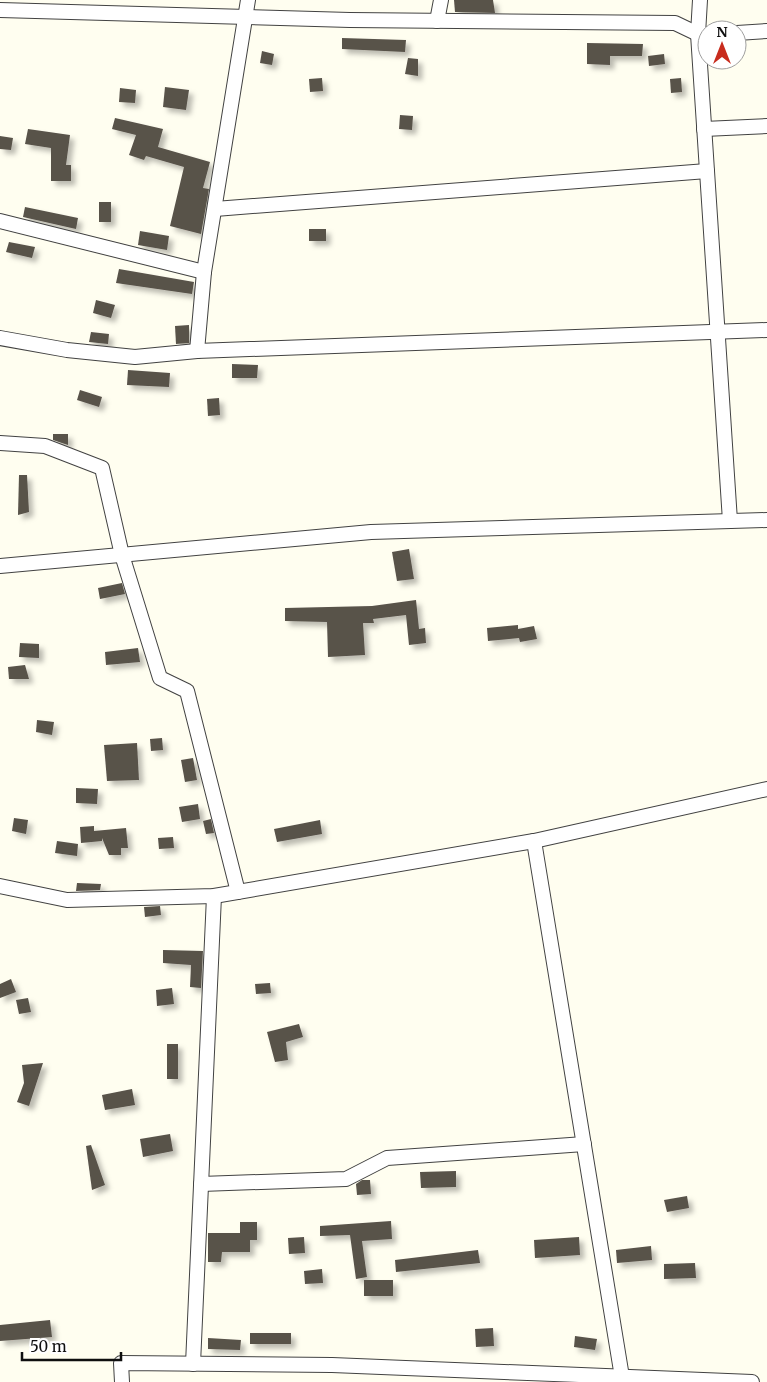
<svg xmlns="http://www.w3.org/2000/svg" width="767" height="1382" viewBox="0 0 767 1382" font-family="Merriweather,serif">
  <style>
    .building { fill: #58524a; filter: url(#shadow) }
    .lines { fill: none; stroke-linecap: round; stroke-linejoin: round }
    .minor-casing { stroke: #424242; stroke-width: 16 }
    .minor { stroke: #fff; stroke-width: 14 }
  </style>
  <defs>
    <filter id="shadow"><feDropShadow dx="4.5" dy="4.5" stdDeviation="2.5" flood-color="#0004"/></filter>
  </defs>
  <rect width="100%" height="100%" fill="#fffef0"/>
  <g class="building">
    <path d="M 454,0 L 493,0 L 495,13 L 455,12 Z"/>
    <path d="M 342,38 L 406,40 L 405,52 L 342,49 Z"/>
    <path d="M 587,43 L 643,44 L 642,56 L 610,56 L 610,65 L 587,64 Z"/>
    <path d="M 262,51 L 274,54 L 272,65 L 260,63 Z"/>
    <path d="M 664,54 L 665,64 L 649,66 L 648,56 Z"/>
    <path d="M 408,58 L 418,59 L 418,76 L 405,74 Z"/>
    <path d="M 322,78 L 323,91 L 310,92 L 309,79 Z"/>
    <path d="M 681,78 L 682,92 L 671,93 L 670,79 Z"/>
    <path d="M 165,87 L 189,90 L 186,110 L 163,107 Z"/>
    <path d="M 120,88 L 136,90 L 135,103 L 119,102 Z"/>
    <path d="M 400,115 L 413,116 L 412,130 L 399,129 Z"/>
    <path d="M 115,118 L 163,129 L 158,147 L 210,162 L 203,188 L 209,189 L 201,234 L 170,226 L 184,167 L 146,156 L 144,160 L 129,155 L 136,135 L 112,129 Z"/>
    <path d="M 28,129 L 70,135 L 66,165 L 71,165 L 71,181 L 51,181 L 51,148 L 25,144 Z"/>
    <path d="M 0,136 L 13,138 L 11,150 L 0,149 Z"/>
    <rect x="99" y="202" width="12" height="20"/>
    <path d="M 25,207 L 78,218 L 76,229 L 23,217 Z"/>
    <rect x="309" y="229" width="17" height="12"/>
    <path d="M 140,231 L 169,236 L 167,250 L 138,245 Z"/>
    <path d="M 9,242 L 35,247 L 32,258 L 6,252 Z"/>
    <path d="M 119,269 L 194,282 L 192,294 L 116,283 Z"/>
    <path d="M 96,300 L 115,305 L 111,318 L 93,313 Z"/>
    <path d="M 189,325 L 189,343 L 176,344 L 175,326 Z"/>
    <path d="M 91,332 L 109,334 L 108,344 L 89,342 Z"/>
    <path d="M 232,364 L 258,365 L 257,378 L 232,378 Z"/>
    <path d="M 128,370 L 170,373 L 169,387 L 127,385 Z"/>
    <path d="M 80,390 L 102,397 L 99,407 L 77,400 Z"/>
    <path d="M 219,398 L 220,415 L 208,416 L 207,399 Z"/>
    <path d="M 53,434 L 68,434 L 68,445 L 53,440 Z"/>
    <path d="M 19,475 L 27,475 L 29,512 L 18,515 Z"/>
    <path d="M 409,549 L 414,579 L 397,581 L 392,552 Z"/>
    <path d="M 122,583 L 125,594 L 100,599 L 98,588 Z"/>
    <path d="M 416,600 L 419,629 L 425,628 L 426,643 L 409,645 L 406,615 L 373,619 L 374,623 L 363,623 L 365,655 L 328,657 L 327,622 L 285,621 L 285,608 L 372,606 Z"/>
    <path d="M 518,625 L 518,629 L 534,626 L 537,639 L 520,642 L 519,638 L 488,641 L 487,628 Z"/>
    <path d="M 20,643 L 39,644 L 39,658 L 19,657 Z"/>
    <path d="M 138,648 L 140,662 L 106,665 L 105,652 Z"/>
    <path d="M 25,665 L 29,679 L 9,679 L 8,667 Z"/>
    <path d="M 37,720 L 54,722 L 52,735 L 36,732 Z"/>
    <path d="M 162,738 L 163,750 L 151,751 L 150,739 Z"/>
    <path d="M 137,743 L 139,780 L 107,781 L 104,745 Z"/>
    <path d="M 193,758 L 197,780 L 185,782 L 181,760 Z"/>
    <path d="M 76,788 L 98,789 L 97,804 L 76,803 Z"/>
    <path d="M 198,804 L 200,819 L 182,822 L 179,807 Z"/>
    <path d="M 14,818 L 28,820 L 26,834 L 12,831 Z"/>
    <path d="M 211,819 L 214,833 L 206,834 L 203,821 Z"/>
    <path d="M 320,820 L 322,834 L 277,842 L 274,829 Z"/>
    <path d="M 94,826 L 94,831 L 126,828 L 128,848 L 121,848 L 121,855 L 109,855 L 102,838 L 102,841 L 81,843 L 80,827 Z"/>
    <path d="M 173,837 L 174,848 L 159,849 L 158,838 Z"/>
    <path d="M 57,841 L 78,844 L 77,856 L 55,853 Z"/>
    <path d="M 77,883 L 101,884 L 100,890 L 76,891 Z"/>
    <path d="M 160,906 L 161,915 L 145,917 L 144,907 Z"/>
    <path d="M 163,950 L 203,951 L 201,988 L 190,987 L 191,965 L 163,963 Z"/>
    <path d="M 11,979 L 16,992 L 0,998 L 0,984 Z"/>
    <path d="M 270,983 L 271,993 L 256,994 L 255,984 Z"/>
    <path d="M 172,988 L 174,1004 L 157,1006 L 156,990 Z"/>
    <path d="M 28,998 L 31,1012 L 19,1014 L 16,1000 Z"/>
    <path d="M 299,1024 L 303,1037 L 286,1042 L 288,1060 L 275,1062 L 267,1032 Z"/>
    <rect x="167" y="1044" width="11" height="35"/>
    <path d="M 43,1063 L 29,1106 L 17,1102 L 24,1083 L 22,1065 Z"/>
    <path d="M 132,1089 L 135,1105 L 105,1110 L 102,1095 Z"/>
    <path d="M 170,1134 L 173,1151 L 143,1157 L 140,1139 Z"/>
    <path d="M 91,1145 L 105,1185 L 92,1190 L 86,1146 Z"/>
    <path d="M 456,1171 L 456,1187 L 421,1188 L 420,1172 Z"/>
    <path d="M 362,1180 L 370,1180 L 371,1194 L 357,1195 L 356,1184 Z"/>
    <path d="M 687,1196 L 689,1208 L 667,1212 L 664,1200 Z"/>
    <path d="M 391,1221 L 392,1239 L 362,1241 L 367,1277 L 356,1279 L 350,1235 L 320,1236 L 320,1226 Z"/>
    <path d="M 240,1222 L 257,1222 L 257,1240 L 250,1240 L 250,1252 L 222,1252 L 221,1262 L 208,1262 L 208,1233 L 240,1233 Z"/>
    <path d="M 304,1237 L 305,1253 L 289,1254 L 288,1238 Z"/>
    <path d="M 579,1237 L 580,1255 L 535,1258 L 534,1240 Z"/>
    <path d="M 651,1246 L 652,1260 L 617,1263 L 616,1250 Z"/>
    <path d="M 478,1250 L 480,1263 L 396,1272 L 395,1260 Z"/>
    <path d="M 695,1263 L 696,1278 L 664,1279 L 664,1264 Z"/>
    <path d="M 322,1269 L 323,1283 L 305,1284 L 304,1271 Z"/>
    <rect x="364" y="1280" width="29" height="16"/>
    <path d="M 50,1320 L 52,1337 L 0,1341 L 0,1325 Z"/>
    <path d="M 493,1328 L 494,1346 L 476,1347 L 475,1329 Z"/>
    <rect x="250" y="1333" width="41" height="11"/>
    <path d="M 575,1336 L 597,1339 L 595,1350 L 574,1347 Z"/>
    <path d="M 208,1338 L 241,1340 L 240,1350 L 208,1349 Z"/>
  </g>
  <g class="lines">
    <defs>
      <g id="minor">
        <path d="M 700,0 L 698,34 L 730,521"/>
        <path d="M 0,10 L 350,20 L 675,23 L 698,34 L 707,34"/>
        <path d="M 437,21 L 441,0"/>
        <path d="M 737,33 L 767,31"/>
        <path d="M 704,129 L 767,126"/>
        <path d="M 215,209 L 707,171"/>
        <path d="M 0,221 L 204,272"/>
        <path d="M 0,338 L 67,350 L 135,357 L 197,351 L 767,330"/>
        <path d="M 197,351 L 204,272 L 248,0"/>
        <path d="M 0,443 L 45,446 L 102,468 L 122,555 L 160,678 L 187,691 L 238,892"/>
        <path d="M 0,566 L 371,532 L 767,520"/>
        <path d="M 534,841 L 622,1377"/>
        <path d="M 0,886 L 67,900 L 214,896 L 534,841 L 767,789"/>
        <path d="M 201,1184 L 346,1179 L 387,1158 L 584,1144"/>
        <path d="M 193,1364 L 214,896"/>
        <path d="M 122,1382 L 121,1363 L 332,1365 L 752,1382"/>
      </g>
    </defs>
    <use href="#minor" class="minor-casing"/>
    <use href="#minor" class="minor"/>
  </g>
  <g transform="translate(722 45)"><circle r="24" fill="#ffffff" stroke="#9f9f9f"/>
  <path d="M0-4L9 19L0 12L-9 19Z" fill="#c82c1d"/>
  <text y="-8" font-size="14" font-weight="bold" text-anchor="middle" fill="#0f0f0f">N</text>
  </g>
  <path d="M22 1352v8h99v-8" fill="none" stroke="#0f0f0f" stroke-width="2.5"/>
  <text x="30" y="1352" font-size="15" fill="#0f0f0f" stroke="#ffffff" stroke-width="4" paint-order="stroke">50 m</text>
</svg>
